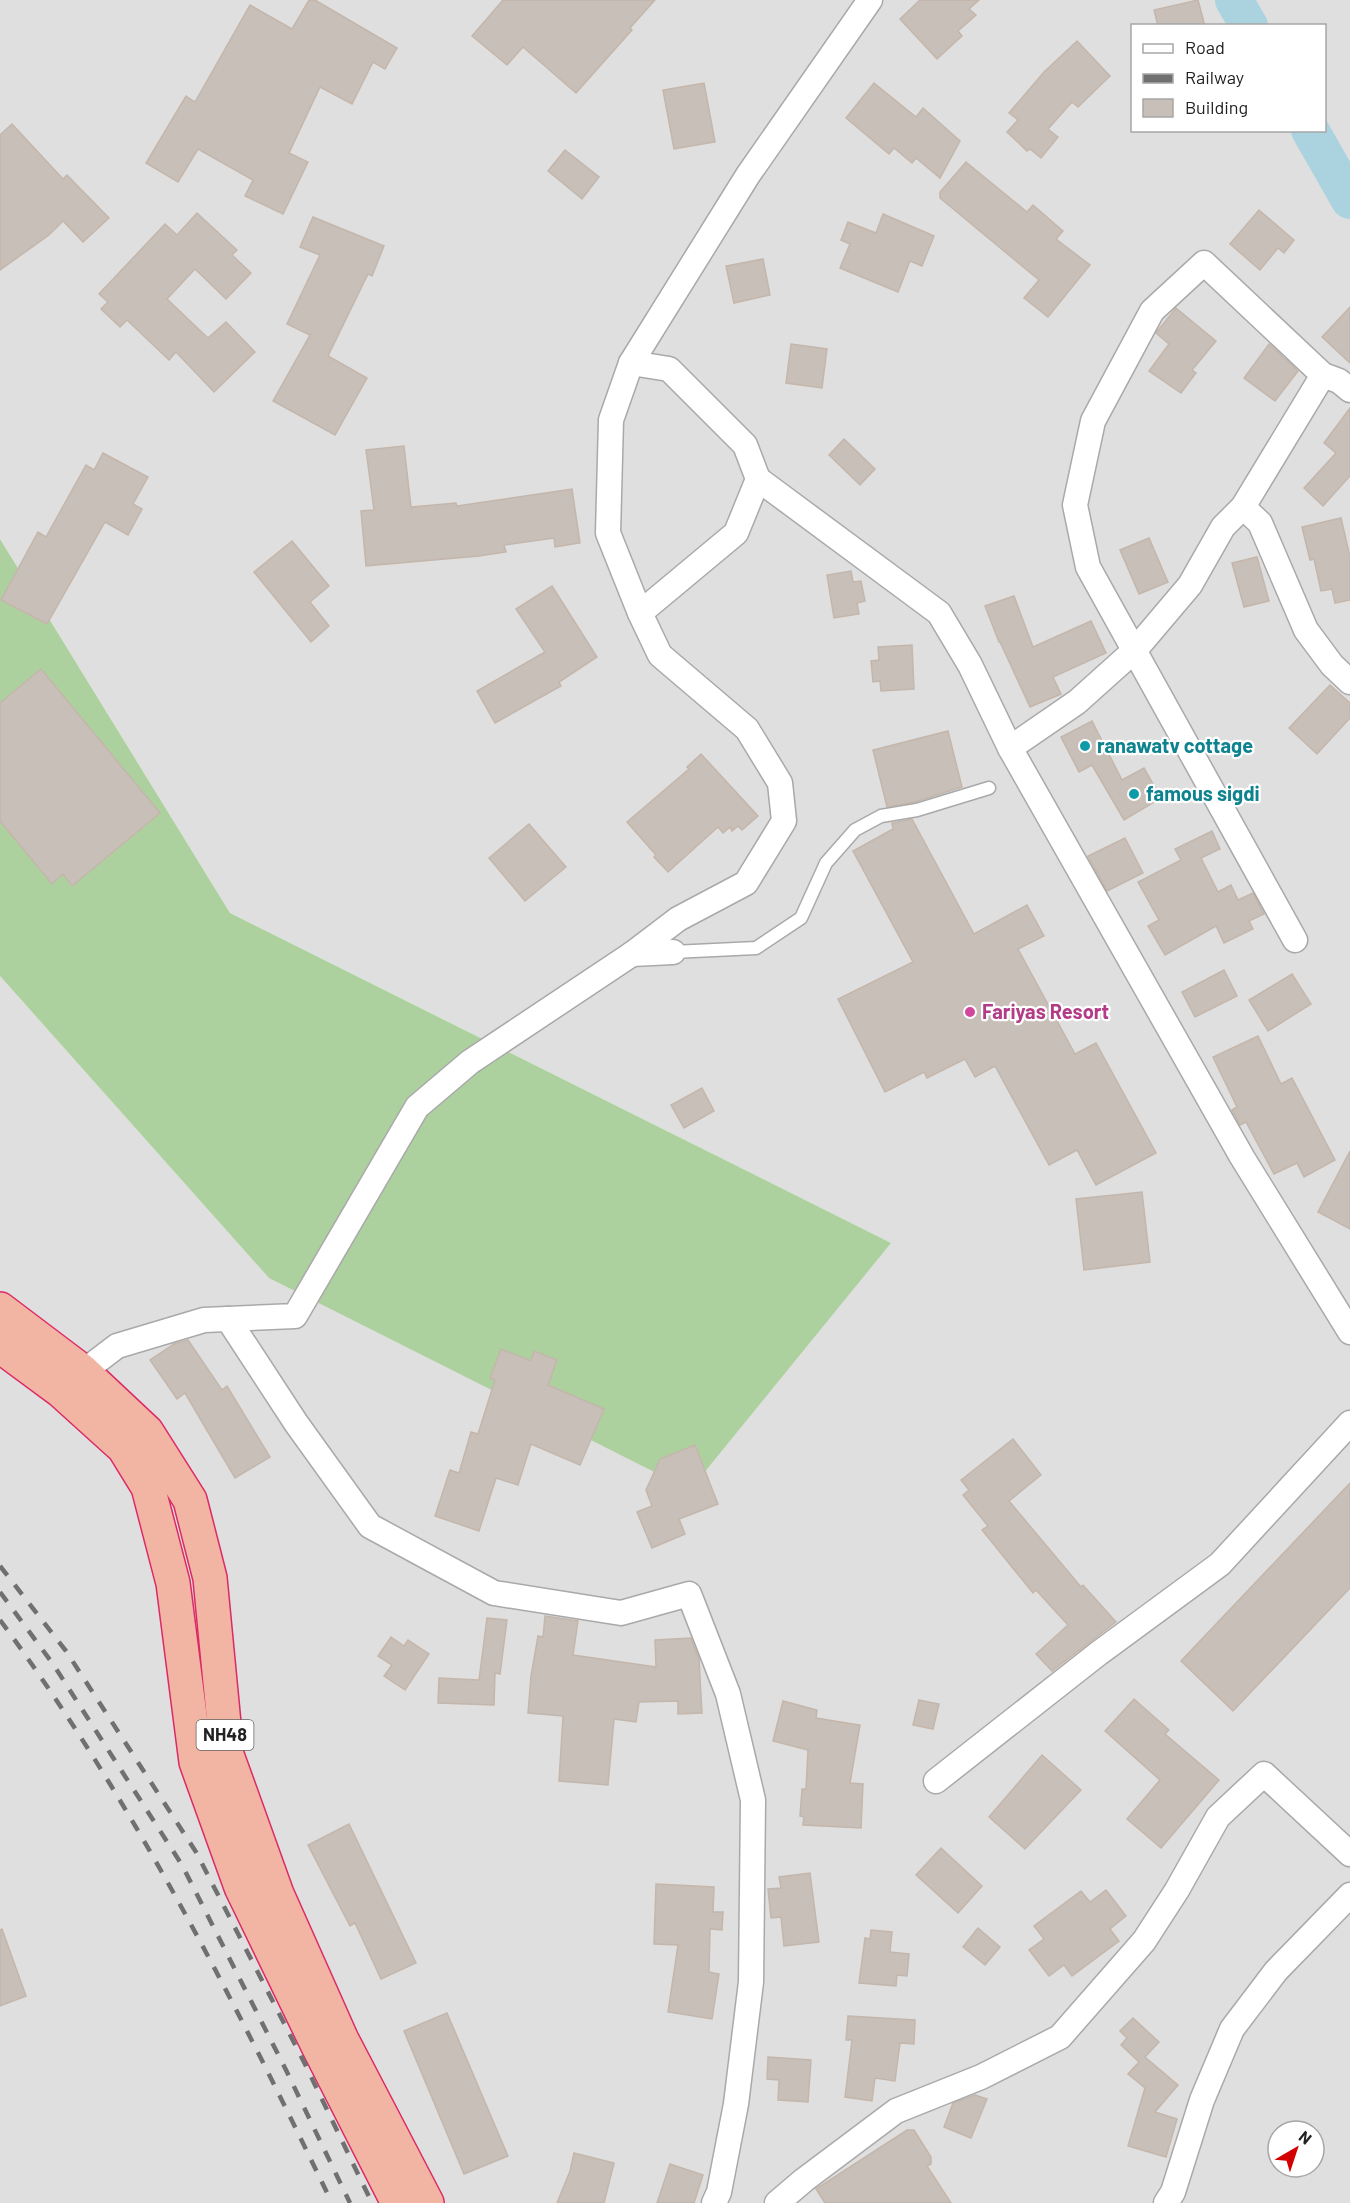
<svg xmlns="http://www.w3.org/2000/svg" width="1350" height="2203" viewBox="0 0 1350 2203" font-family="Barlow,sans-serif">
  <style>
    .residential { fill: #e0dfdf; fill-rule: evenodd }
    .forest { fill: #add19e }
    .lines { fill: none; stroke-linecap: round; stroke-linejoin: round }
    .river { stroke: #aad3df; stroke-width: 38 }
    .building { fill: #c7bfb8; stroke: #c4b6ab; stroke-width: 1.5 }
    .service-casing { stroke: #a9a9a9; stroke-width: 15 }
    .minor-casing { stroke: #a9a9a9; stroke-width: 27 }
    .trunk-casing { stroke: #dc2a67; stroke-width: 36 }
    .service { stroke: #fff; stroke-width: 12 }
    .minor { stroke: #fff; stroke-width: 24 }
    .trunk { stroke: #f2b4a3; stroke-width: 33 }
    .rail { stroke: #707070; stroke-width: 4.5; stroke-dasharray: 12 12; stroke-linecap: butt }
    .culture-dot { fill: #0f9aa8; stroke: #fff; stroke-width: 2 }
    .hotel-dot { fill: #d1479c; stroke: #fff; stroke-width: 2 }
    .labels { text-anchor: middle; stroke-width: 4.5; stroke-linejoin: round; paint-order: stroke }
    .shield { fill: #fff; stroke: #646464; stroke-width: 1.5 }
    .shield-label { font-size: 18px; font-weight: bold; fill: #222 }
    .culture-label { font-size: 20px; font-weight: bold; fill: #0d838f; stroke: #fff; text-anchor: start }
    .hotel-label { font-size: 20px; font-weight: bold; fill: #b23c85; stroke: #fff; text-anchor: start }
  </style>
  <rect width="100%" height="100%" fill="#f2efe9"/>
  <path class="residential" d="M 0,0 L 1350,0 L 1350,2203 L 0,2203 L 0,976 L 269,1278 L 891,1243 L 230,913 L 0,539 ZM 1132,26 L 1324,26 L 1324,130 L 1132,130 ZM 1278,2131 L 1314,2131 L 1314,2167 L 1278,2167 Z"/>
  <path class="forest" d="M 0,539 L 230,913 L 891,1243 L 690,1490 L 269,1278 L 0,976 Z"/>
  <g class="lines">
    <g class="river">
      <path d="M 1234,0 L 1249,26"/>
      <path d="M 1310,130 L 1350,200"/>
    </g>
  </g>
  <g class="building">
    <path d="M 309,0 L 315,0 L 397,48 L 385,69 L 373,62 L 352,104 L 320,87 L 289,153 L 308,162 L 283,214 L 245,196 L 253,180 L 198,149 L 178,182 L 146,163 L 186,96 L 195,102 L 250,5 L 292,29 Z"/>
    <path d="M 503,0 L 655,0 L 630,28 L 632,30 L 576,93 L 523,47 L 507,65 L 472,36 Z"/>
    <path d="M 920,0 L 979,0 L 969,9 L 976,15 L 958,31 L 962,36 L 937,59 L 900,19 Z"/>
    <path d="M 1198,0 L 1205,26 L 1158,26 L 1154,10 Z"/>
    <path d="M 1077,41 L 1110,76 L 1078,107 L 1072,102 L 1048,129 L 1058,137 L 1041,158 L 1030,149 L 1027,151 L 1007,132 L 1018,120 L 1009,113 L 1044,72 Z"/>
    <path d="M 704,83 L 715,142 L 674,149 L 663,90 Z"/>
    <path d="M 874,83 L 916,117 L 923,108 L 960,141 L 940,178 L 916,158 L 912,163 L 894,148 L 889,154 L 846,118 Z"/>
    <path d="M 12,124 L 63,179 L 67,175 L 109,218 L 83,242 L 63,221 L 49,235 L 0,270 L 0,135 Z"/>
    <path d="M 565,150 L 599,177 L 582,199 L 548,171 Z"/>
    <path d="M 966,162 L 1027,212 L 1033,205 L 1063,231 L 1056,239 L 1090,265 L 1048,317 L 1024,298 L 1039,280 L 940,198 L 940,192 Z"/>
    <path d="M 1259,210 L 1294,240 L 1284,253 L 1278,248 L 1260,270 L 1230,244 Z"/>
    <path d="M 197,213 L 237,250 L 232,255 L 251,273 L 226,299 L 195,269 L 167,299 L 208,338 L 226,322 L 255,352 L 214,392 L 176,352 L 169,360 L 127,320 L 120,327 L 101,309 L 108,302 L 99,294 L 165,224 L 177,235 Z"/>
    <path d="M 883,214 L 934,236 L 922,266 L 910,261 L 898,292 L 840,268 L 850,244 L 841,240 L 848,222 L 876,233 Z"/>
    <path d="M 313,217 L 384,246 L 372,276 L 368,274 L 328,356 L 367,378 L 335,435 L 273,401 L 310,335 L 287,324 L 320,255 L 300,247 Z"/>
    <path d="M 763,259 L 770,295 L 734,303 L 726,266 Z"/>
    <path d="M 1350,307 L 1350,363 L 1322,337 Z"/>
    <path d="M 1176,308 L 1216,341 L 1192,370 L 1196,373 L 1181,393 L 1149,371 L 1169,344 L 1156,333 Z"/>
    <path d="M 791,344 L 827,349 L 822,388 L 786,383 Z"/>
    <path d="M 1269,344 L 1298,371 L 1275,401 L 1244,378 Z"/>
    <path d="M 1350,408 L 1350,476 L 1323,506 L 1304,488 L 1336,453 L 1324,443 Z"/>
    <path d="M 844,439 L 875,469 L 860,485 L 829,455 Z"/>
    <path d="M 404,446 L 411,507 L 456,503 L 457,506 L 572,489 L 580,543 L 555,547 L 554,538 L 504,545 L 506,552 L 479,556 L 366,566 L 361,511 L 374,510 L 366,450 Z"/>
    <path d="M 103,453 L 148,477 L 133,504 L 142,509 L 128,535 L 105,522 L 47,624 L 1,600 L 38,532 L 46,537 L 86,465 L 94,470 Z"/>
    <path d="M 1341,518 L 1350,557 L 1350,600 L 1335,603 L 1332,589 L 1321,591 L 1314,559 L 1310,560 L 1302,527 Z"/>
    <path d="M 1149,538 L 1168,582 L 1139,594 L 1120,550 Z"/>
    <path d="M 292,541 L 329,586 L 310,602 L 329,626 L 311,642 L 254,572 Z"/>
    <path d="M 1257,557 L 1269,601 L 1244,607 L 1232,563 Z"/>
    <path d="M 851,571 L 853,582 L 861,581 L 865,601 L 857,603 L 859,614 L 834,618 L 827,575 Z"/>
    <path d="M 552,586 L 597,657 L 559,682 L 561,686 L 495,723 L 477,691 L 545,652 L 516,609 Z"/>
    <path d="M 1014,596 L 1033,647 L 1091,621 L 1106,653 L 1053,677 L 1061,694 L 1030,707 L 1000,642 L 999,642 L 985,606 Z"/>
    <path d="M 912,645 L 914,689 L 881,691 L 880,681 L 873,682 L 871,661 L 879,660 L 878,647 Z"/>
    <path d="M 41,669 L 160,813 L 72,886 L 63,874 L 52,884 L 0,821 L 0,703 Z"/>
    <path d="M 1330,685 L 1350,703 L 1350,718 L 1317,754 L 1289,728 Z"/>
    <path d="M 1092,721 L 1122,780 L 1144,768 L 1161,798 L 1124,820 L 1092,765 L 1079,772 L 1061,737 Z"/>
    <path d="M 948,731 L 962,787 L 915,802 L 887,807 L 873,750 Z"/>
    <path d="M 701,754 L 758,816 L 742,830 L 738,826 L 732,831 L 730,827 L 723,833 L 718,827 L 668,872 L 654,857 L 656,855 L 627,822 L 689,769 L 687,767 Z"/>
    <path d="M 912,819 L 974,934 L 1027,905 L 1044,936 L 1018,949 L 1075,1054 L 1096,1043 L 1156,1153 L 1096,1185 L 1077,1150 L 1049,1165 L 995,1066 L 975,1077 L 965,1059 L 927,1078 L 924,1072 L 885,1092 L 838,999 L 913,962 L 853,851 L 893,829 L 892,823 Z"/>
    <path d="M 529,824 L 566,867 L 525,901 L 489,858 Z"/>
    <path d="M 1212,831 L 1220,849 L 1201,858 L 1218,892 L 1231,885 L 1238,900 L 1253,893 L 1264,914 L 1249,921 L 1253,929 L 1224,943 L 1216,926 L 1165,955 L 1148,926 L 1159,920 L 1138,882 L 1181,860 L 1175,849 Z"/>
    <path d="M 1125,838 L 1143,873 L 1107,891 L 1088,856 Z"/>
    <path d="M 1224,970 L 1237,996 L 1195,1017 L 1182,992 Z"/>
    <path d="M 1292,974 L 1311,1004 L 1268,1031 L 1249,1000 Z"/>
    <path d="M 1258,1036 L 1281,1084 L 1292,1078 L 1335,1160 L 1304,1177 L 1297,1163 L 1274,1174 L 1246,1122 L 1240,1125 L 1232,1110 L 1237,1107 L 1213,1057 Z"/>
    <path d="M 702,1088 L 714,1111 L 684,1128 L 671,1105 Z"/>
    <path d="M 1350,1151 L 1350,1229 L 1318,1212 Z"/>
    <path d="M 1142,1192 L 1150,1262 L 1084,1270 L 1076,1199 Z"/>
    <path d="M 188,1340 L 222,1390 L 227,1386 L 270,1457 L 235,1478 L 185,1393 L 177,1399 L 150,1360 L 174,1344 Z"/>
    <path d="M 501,1349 L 531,1361 L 534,1351 L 557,1360 L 548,1385 L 604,1409 L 580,1465 L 531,1444 L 518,1485 L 496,1478 L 479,1531 L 435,1516 L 450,1470 L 459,1473 L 471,1432 L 478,1434 L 495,1380 L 490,1378 Z"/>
    <path d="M 1013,1439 L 1041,1475 L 1009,1501 L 1081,1587 L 1083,1585 L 1116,1622 L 1052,1671 L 1036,1654 L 1068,1625 L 1036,1590 L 1033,1593 L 982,1530 L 988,1526 L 963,1495 L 969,1490 L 961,1480 Z"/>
    <path d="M 695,1445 L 718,1504 L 679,1519 L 685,1534 L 652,1548 L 637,1512 L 652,1506 L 646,1490 L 660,1459 Z"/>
    <path d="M 1350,1483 L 1350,1588 L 1233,1711 L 1181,1661 Z"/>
    <path d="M 545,1616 L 578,1621 L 573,1655 L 656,1667 L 655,1640 L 691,1638 L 699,1659 L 702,1713 L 678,1714 L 678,1701 L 639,1702 L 636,1722 L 614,1719 L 608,1785 L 559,1781 L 563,1716 L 528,1713 L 531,1676 L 538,1636 L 543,1637 Z"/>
    <path d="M 487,1618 L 507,1620 L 500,1674 L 495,1673 L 494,1705 L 438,1703 L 439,1678 L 479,1680 Z"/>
    <path d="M 391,1637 L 404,1646 L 408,1640 L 429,1654 L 405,1690 L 384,1676 L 392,1665 L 378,1656 Z"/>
    <path d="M 1134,1699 L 1169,1730 L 1165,1734 L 1219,1780 L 1161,1848 L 1127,1819 L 1160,1780 L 1105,1731 Z"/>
    <path d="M 919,1700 L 939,1704 L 933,1729 L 913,1725 Z"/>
    <path d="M 783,1701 L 817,1710 L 816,1718 L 860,1725 L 850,1783 L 863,1784 L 861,1828 L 803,1825 L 804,1817 L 800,1816 L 802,1789 L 806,1789 L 808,1750 L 773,1741 Z"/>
    <path d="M 1042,1755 L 1081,1790 L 1025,1849 L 989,1817 Z"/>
    <path d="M 349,1824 L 416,1963 L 381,1979 L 355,1923 L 350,1926 L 308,1845 Z"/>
    <path d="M 941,1848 L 982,1886 L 958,1913 L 916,1875 Z"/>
    <path d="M 810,1873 L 819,1942 L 784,1946 L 781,1917 L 771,1918 L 768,1889 L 781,1888 L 779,1877 Z"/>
    <path d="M 656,1884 L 714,1887 L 713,1912 L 723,1912 L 722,1930 L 710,1929 L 709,1972 L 719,1974 L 712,2019 L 668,2012 L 678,1945 L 654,1944 Z"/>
    <path d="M 1106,1890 L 1126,1916 L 1110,1929 L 1119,1941 L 1072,1976 L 1064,1965 L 1049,1976 L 1029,1950 L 1044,1939 L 1034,1926 L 1081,1891 L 1090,1902 Z"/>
    <path d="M 978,1928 L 1000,1947 L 985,1965 L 963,1947 Z"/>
    <path d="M 2,1929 L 26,1996 L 0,2006 L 0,1930 Z"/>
    <path d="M 871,1930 L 892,1932 L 890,1952 L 909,1954 L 907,1976 L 897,1975 L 896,1986 L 859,1983 L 865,1938 L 870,1939 Z"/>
    <path d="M 447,2013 L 508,2156 L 464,2174 L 404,2031 Z"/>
    <path d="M 848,2016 L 915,2020 L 914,2044 L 900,2043 L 895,2081 L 875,2078 L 872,2101 L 845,2097 L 852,2040 L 846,2040 Z"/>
    <path d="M 1133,2018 L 1159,2042 L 1145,2057 L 1178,2085 L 1155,2112 L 1177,2119 L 1166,2157 L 1128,2146 L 1145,2088 L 1128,2074 L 1139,2062 L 1121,2045 L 1127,2038 L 1120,2031 Z"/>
    <path d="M 768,2057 L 811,2060 L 808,2102 L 778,2100 L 779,2080 L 767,2079 Z"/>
    <path d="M 975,2095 L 987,2099 L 971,2138 L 944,2127 L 953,2103 Z"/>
    <path d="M 907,2130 L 914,2130 L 931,2157 L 931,2164 L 927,2166 L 951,2203 L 825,2203 L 816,2189 Z"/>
    <path d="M 574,2153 L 614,2163 L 604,2203 L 557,2203 L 570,2171 Z"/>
    <path d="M 670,2164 L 703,2175 L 694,2203 L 657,2203 Z"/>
  </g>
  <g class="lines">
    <defs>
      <path id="service" d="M 673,952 L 756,948 L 801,918 L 826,863 L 855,830 L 881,816 L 917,810 L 989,788"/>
      <g id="minor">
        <path d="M 631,363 L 669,369 L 745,445 L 758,479 L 736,533 L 640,613"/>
        <path d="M 758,479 L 939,613 L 970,665 L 1010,748 L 1077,702 L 1135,650 L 1190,585 L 1223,527 L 1243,507 L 1323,375"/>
        <path d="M 1243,507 L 1260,523 L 1306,630 L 1332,665 L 1350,682"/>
        <path d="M 1010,748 L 1242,1157 L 1350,1332"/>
        <path d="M 1295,940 L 1088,567 L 1075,505 L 1093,421 L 1152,311 L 1204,263 L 1323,375 L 1339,381 L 1350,390"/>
        <path d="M 632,954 L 673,952"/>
        <path d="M 228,1319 L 296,1423 L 370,1526 L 494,1593 L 621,1613 L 689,1594 L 728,1694 L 753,1800 L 751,1982 L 736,2104 L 719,2192 L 714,2203"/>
        <path d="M 71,1381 L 117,1346 L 204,1320 L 295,1316 L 417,1107 L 470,1062 L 632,954 L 678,919 L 746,883 L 784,821 L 780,783 L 747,729 L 660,655 L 640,613 L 608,533 L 611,420 L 631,363 L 748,175 L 870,0"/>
        <path d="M 936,1781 L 1099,1653 L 1220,1564 L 1350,1423"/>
        <path d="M 777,2203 L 804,2180 L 896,2111 L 981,2077 L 1060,2037 L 1144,1941 L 1177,1890 L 1218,1817 L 1264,1774 L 1350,1854"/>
        <path d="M 1166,2203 L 1173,2192 L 1202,2100 L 1232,2029 L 1276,1971 L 1350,1895"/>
      </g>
      <g id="trunk">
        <path d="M 0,1309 L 82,1371 L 147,1432 L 190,1500 L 210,1578 L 227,1755 L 277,1894 L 342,2040 L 427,2203"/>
        <path d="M 0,1346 L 61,1391 L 124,1448 L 148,1487 L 173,1583 L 196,1762 L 241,1887 L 318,2046 L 398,2203"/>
      </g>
    </defs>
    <use href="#service" class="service-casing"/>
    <use href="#minor" class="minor-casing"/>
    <use href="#trunk" class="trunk-casing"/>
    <use href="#service" class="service"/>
    <use href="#minor" class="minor"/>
    <use href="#trunk" class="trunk"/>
    <g class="rail">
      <path d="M 0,1566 L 66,1651 L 196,1852 L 304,2062 L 372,2203"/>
      <path d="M 0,1592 L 53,1664 L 182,1865 L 286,2070 L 350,2203"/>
      <path d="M 0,1620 C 133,1800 235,2002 332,2203"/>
    </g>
  </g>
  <g class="culture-dot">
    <circle cx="1085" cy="746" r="6"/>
    <circle cx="1134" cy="794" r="6"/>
  </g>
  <circle class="hotel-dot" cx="970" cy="1012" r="6"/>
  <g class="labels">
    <rect class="shield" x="196.5" y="1720" width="57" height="30" rx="4.5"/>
    <g class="shield-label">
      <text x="225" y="1741">NH48</text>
    </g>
    <g class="culture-label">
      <text x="1097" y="753">ranawatv cottage</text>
      <text x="1146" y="801">famous sigdi</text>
    </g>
    <g class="hotel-label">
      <text x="982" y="1019">Fariyas Resort</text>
    </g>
  </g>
  <rect x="1131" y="24" width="195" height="108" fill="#ffffff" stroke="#a7a7a7" stroke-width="1.5"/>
  <rect x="1143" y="44" width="30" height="9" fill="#ffffff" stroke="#a7a7a7" stroke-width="1.5"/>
  <text x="1185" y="54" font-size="18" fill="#222222">Road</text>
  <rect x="1143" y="74" width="30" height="9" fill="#707070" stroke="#a7a7a7" stroke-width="1.5"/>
  <text x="1185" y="84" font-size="18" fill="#222222">Railway</text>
  <rect x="1143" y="99" width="30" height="18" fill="#c7bfb8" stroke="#a7a7a7" stroke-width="1.5"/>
  <text x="1185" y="114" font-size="18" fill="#222222">Building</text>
  <g transform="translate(1296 2149) rotate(39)"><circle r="28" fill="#ffffff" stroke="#a7a7a7" stroke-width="1.5"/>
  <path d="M0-4.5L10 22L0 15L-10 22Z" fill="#d40000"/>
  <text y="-9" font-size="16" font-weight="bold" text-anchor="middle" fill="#222222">N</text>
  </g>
</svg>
